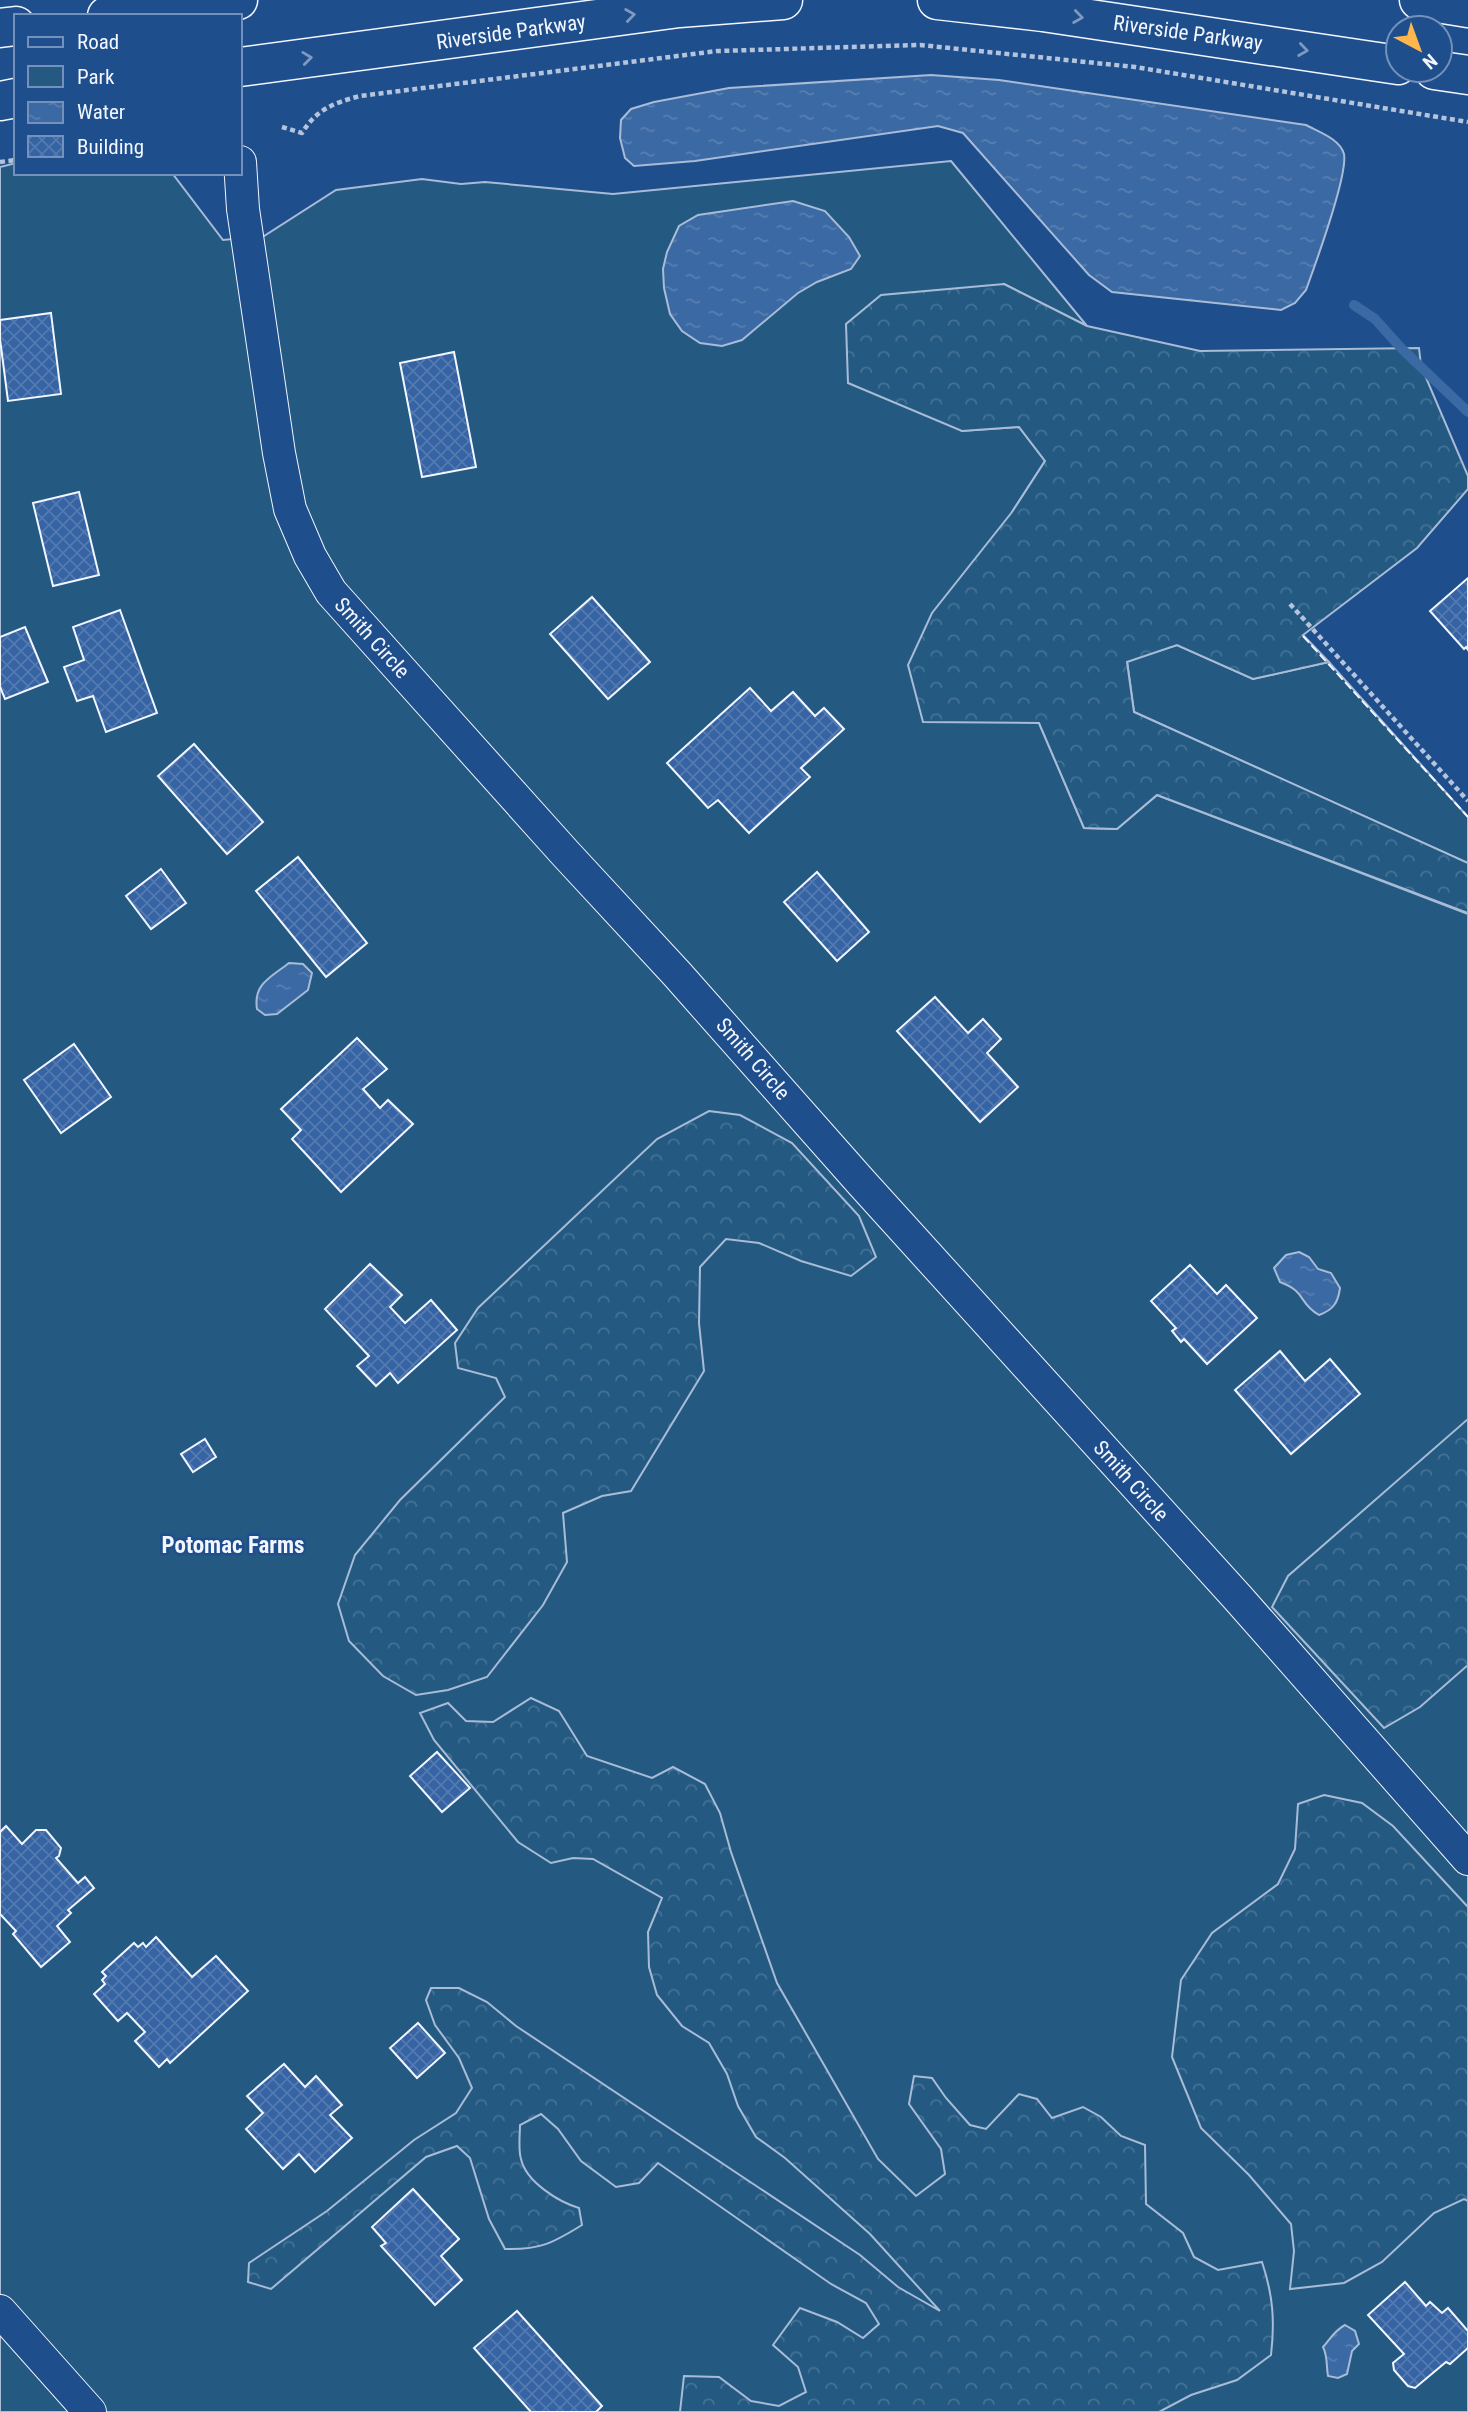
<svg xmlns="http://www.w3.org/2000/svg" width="1468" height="2412" viewBox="0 0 1468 2412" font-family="'Roboto Condensed',sans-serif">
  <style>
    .green { fill: #245a82; stroke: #a8bbd7; stroke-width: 2 }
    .forest { fill: url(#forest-crowns); stroke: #a8bbd7; stroke-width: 2 }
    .water { fill: url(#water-ripples); stroke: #a8bbd7; stroke-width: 2 }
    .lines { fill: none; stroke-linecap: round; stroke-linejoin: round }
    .stream { stroke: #3b69a3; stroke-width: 10 }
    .building { fill: url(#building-cross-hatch); stroke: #f2f6ff; stroke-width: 2 }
    .street-casing { stroke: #f2f6ff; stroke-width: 34 }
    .secondary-casing { stroke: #f2f6ff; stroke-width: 41 }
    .path { stroke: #b3c4dc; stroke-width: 4.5; stroke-dasharray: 5 3.5; stroke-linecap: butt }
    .street { stroke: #1f4e8c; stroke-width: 32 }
    .secondary { stroke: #1f4e8c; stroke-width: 38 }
    .fence { stroke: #f2f6ff; stroke-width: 2; stroke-dasharray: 9 3.5; stroke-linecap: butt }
    .oneway { stroke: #7e9ac0 }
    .labels { text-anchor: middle; stroke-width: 5; stroke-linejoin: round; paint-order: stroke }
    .street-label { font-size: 21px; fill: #f2f6ff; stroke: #1f4e8c }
    .neighbourhood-label { font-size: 23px; font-weight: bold; fill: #f2f6ff; stroke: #1f4e8c }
  </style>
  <defs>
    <pattern id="forest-crowns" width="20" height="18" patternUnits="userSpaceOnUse" patternTransform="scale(1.75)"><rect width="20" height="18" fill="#245a82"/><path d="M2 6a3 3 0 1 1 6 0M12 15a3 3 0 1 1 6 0" fill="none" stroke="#447295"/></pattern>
    <pattern id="water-ripples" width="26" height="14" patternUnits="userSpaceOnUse" patternTransform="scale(1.75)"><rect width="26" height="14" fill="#3b69a3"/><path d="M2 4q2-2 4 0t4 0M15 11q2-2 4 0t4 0" fill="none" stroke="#587fb1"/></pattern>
    <pattern id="building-cross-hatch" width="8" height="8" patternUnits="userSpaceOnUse" patternTransform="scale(1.75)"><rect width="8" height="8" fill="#3563a3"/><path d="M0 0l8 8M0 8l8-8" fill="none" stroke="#537ab1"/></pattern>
  </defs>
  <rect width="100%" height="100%" fill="#1f4e8c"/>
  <g class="green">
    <path d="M 951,161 L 1087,326 L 1004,284 L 962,431 L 1019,427 L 1045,461 L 1012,512 L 1039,723 L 1084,828 L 1117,829 L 1157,795 L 1468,914 L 1468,2412 L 0,2412 L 0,167 L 16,163 L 16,173 L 172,173 L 223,240 L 264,236 L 336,190 L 422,179 L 461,184 L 485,182 L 613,194 Z"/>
    <path d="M 1177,645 L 1253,679 L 1329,662 L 1468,817 L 1468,863 L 1134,712 L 1127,661 Z"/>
  </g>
  <g class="forest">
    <path d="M 1004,284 L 1087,326 L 1200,351 L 1419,348 L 1421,366 L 1468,476 L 1468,489 L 1417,548 L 1303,635 L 1329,662 L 1253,679 L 1177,645 L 1127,662 L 1134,712 L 1468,863 L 1468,913 L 1157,795 L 1117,829 L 1084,828 L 1039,723 L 923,722 L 908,665 L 932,613 L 1012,512 L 1045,461 L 1019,427 L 962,431 L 848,383 L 846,324 L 881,295 Z"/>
    <path d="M 709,1111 L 740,1115 L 792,1143 L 859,1216 L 876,1257 L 851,1276 L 801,1261 L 759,1243 L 726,1239 L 700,1267 L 699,1323 L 704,1371 L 631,1491 L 602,1496 L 563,1513 L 567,1562 L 543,1605 L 487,1677 L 448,1690 L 416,1695 L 383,1676 L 349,1641 L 338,1604 L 355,1555 L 400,1500 L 505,1397 L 496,1378 L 458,1368 L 455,1343 L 478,1308 L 657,1139 Z"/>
    <path d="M 1468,1419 L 1468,1665 L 1420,1707 L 1384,1728 L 1272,1607 L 1288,1576 Z"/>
    <path d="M 531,1698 L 559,1711 L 587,1756 L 652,1778 L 673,1767 L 705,1784 L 720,1813 L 731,1852 L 777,1983 L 878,2159 L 916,2196 L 945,2174 L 941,2149 L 909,2104 L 914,2076 L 932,2078 L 946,2098 L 970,2125 L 986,2129 L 1019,2094 L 1037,2099 L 1052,2118 L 1083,2107 L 1101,2117 L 1121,2136 L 1145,2145 L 1146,2204 L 1183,2233 L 1194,2257 L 1218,2270 L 1262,2262 C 1273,2295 1275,2321 1271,2355 L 1237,2380 L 1191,2395 L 1159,2412 L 680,2412 L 684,2376 L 719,2377 L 751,2401 L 779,2406 L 806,2392 L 798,2367 L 773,2345 L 800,2308 L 837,2322 L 863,2338 L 879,2324 L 866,2303 L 831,2284 L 658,2163 L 639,2183 L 616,2187 L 581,2161 L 558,2129 L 541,2114 L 520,2125 C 520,2135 518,2149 521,2159 C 526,2182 559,2202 579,2208 L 582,2225 C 553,2243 540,2250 505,2249 L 489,2219 L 470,2158 L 457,2146 L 426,2157 L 271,2289 L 248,2282 L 249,2263 L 327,2211 L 414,2140 L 456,2113 L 472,2088 L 459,2058 L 435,2025 L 426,2000 L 431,1988 L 459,1988 L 487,2002 L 516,2026 L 860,2255 L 898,2287 L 940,2311 L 870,2234 L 785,2158 L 756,2137 L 738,2106 L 727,2074 L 709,2043 L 682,2026 L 657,1995 L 649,1967 L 648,1932 L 662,1898 L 593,1859 L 573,1858 L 551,1863 L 518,1842 L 434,1740 L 420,1713 L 448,1703 L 466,1721 L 493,1722 Z"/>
    <path d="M 1324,1795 L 1362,1803 L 1393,1826 L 1468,1907 L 1468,2201 L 1464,2199 L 1434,2213 L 1382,2262 L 1344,2283 L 1290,2289 L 1294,2251 L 1291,2224 L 1249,2175 L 1201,2128 L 1172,2057 L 1181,1980 L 1212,1933 L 1278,1884 L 1295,1849 L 1298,1804 Z"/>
  </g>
  <g class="water">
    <path d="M 931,75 L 999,80 L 1306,125 C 1319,132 1340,139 1344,154 C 1348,176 1315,265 1306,290 L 1295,303 L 1281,310 L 1112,292 L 1089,275 L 963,133 L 938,126 L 695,161 L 634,166 L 625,158 L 620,138 L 621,120 L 631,109 L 654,102 L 729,88 Z"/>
    <path d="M 793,201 L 825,211 L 849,237 L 860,256 L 851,269 L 817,282 L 798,293 L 742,340 L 722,346 L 700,343 L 682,331 L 670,314 L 664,288 L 663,269 L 667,252 L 679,226 L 698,215 Z"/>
    <path d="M 289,963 L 303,964 L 312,973 L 308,990 L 277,1014 L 265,1015 L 257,1009 C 253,984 271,977 289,963 Z"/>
    <path d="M 1299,1252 L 1309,1257 L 1318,1269 L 1331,1273 L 1340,1288 C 1338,1303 1333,1310 1319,1315 C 1298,1303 1307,1292 1280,1282 L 1274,1268 L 1286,1255 Z"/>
    <path d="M 1345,2325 L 1355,2331 L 1359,2344 L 1352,2351 L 1347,2374 L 1338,2378 L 1328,2376 C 1326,2365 1328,2357 1323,2347 C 1330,2339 1335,2330 1345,2325 Z"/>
  </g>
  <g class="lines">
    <path class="stream" d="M 1354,305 L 1375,319 L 1402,349 L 1468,412"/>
  </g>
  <g class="building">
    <path d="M 51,313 L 61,394 L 8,401 L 0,339 L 0,320 Z"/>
    <path d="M 454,352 L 476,467 L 422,477 L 400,363 Z"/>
    <path d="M 79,492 L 99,575 L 53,586 L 33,503 Z"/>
    <path d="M 1468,578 L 1468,650 L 1466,647 L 1464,649 L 1430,611 Z"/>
    <path d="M 592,597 L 650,662 L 608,699 L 550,634 Z"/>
    <path d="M 120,610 L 157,713 L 106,732 L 93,696 L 77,701 L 64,667 L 84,660 L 73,627 Z"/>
    <path d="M 25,627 L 48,682 L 5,699 L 0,687 L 0,637 Z"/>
    <path d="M 750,688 L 771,711 L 793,692 L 815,716 L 824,708 L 844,729 L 801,768 L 810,777 L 749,833 L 718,800 L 708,808 L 667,763 Z"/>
    <path d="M 194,744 L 263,822 L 227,854 L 158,776 Z"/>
    <path d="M 298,857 L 367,943 L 326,977 L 256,891 Z"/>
    <path d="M 161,869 L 186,903 L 151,929 L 126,896 Z"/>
    <path d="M 817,872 L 869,932 L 837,961 L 784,902 Z"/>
    <path d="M 935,997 L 968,1033 L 983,1019 L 1001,1039 L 987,1053 L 1018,1087 L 980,1122 L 897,1031 Z"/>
    <path d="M 357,1038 L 387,1069 L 363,1089 L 380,1108 L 388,1100 L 413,1124 L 341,1192 L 292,1139 L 301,1130 L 281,1109 Z"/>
    <path d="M 74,1044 L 111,1097 L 61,1133 L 24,1080 Z"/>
    <path d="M 370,1264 L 402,1295 L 390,1307 L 405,1323 L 431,1300 L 457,1330 L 398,1383 L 390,1373 L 376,1386 L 357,1366 L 369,1356 L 325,1309 Z"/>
    <path d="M 1190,1265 L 1217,1294 L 1226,1285 L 1257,1318 L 1207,1364 L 1184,1339 L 1181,1342 L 1172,1331 L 1176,1328 L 1151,1301 Z"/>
    <path d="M 1280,1351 L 1305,1381 L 1330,1359 L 1360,1394 L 1291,1454 L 1235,1390 Z"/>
    <path d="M 205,1439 L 216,1457 L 193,1472 L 181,1454 Z"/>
    <path d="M 437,1752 L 470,1788 L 442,1812 L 410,1776 Z"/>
    <path d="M 6,1826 L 22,1844 L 36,1830 L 46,1830 L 61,1848 L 59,1856 L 56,1858 L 78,1883 L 85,1877 L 94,1888 L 68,1910 L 71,1913 L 57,1926 L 70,1942 L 41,1967 L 13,1934 L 16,1931 L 0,1914 L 0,1832 Z"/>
    <path d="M 156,1937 L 192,1977 L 216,1956 L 248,1991 L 170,2063 L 167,2059 L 159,2067 L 135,2041 L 145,2032 L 127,2013 L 118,2021 L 94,1994 L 105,1984 L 102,1980 L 106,1976 L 102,1972 L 134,1943 L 138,1947 L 143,1943 L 146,1947 Z"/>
    <path d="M 418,2023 L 445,2053 L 417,2078 L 390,2048 Z"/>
    <path d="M 284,2064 L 305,2087 L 316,2076 L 342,2105 L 330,2115 L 352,2138 L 315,2172 L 299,2154 L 283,2169 L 246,2129 L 263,2113 L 247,2096 Z"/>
    <path d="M 413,2189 L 459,2239 L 441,2256 L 462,2280 L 435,2305 L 381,2246 L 386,2243 L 372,2227 Z"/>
    <path d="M 1405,2282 L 1426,2306 L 1430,2302 L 1442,2313 L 1448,2308 L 1468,2331 L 1468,2348 L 1450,2364 L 1446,2362 L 1415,2388 L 1408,2386 L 1394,2370 L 1393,2363 L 1404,2354 L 1368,2315 Z"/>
    <path d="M 517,2311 L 602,2406 L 596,2412 L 531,2412 L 474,2348 Z"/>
  </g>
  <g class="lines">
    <defs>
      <g id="street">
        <path d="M 240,162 L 243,209 L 279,453 L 290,509 L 310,556 L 331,592 L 565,853 L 677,974 L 861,1182 L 1238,1598 L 1468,1859"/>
        <path d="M 0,2311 L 90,2412"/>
      </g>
      <g id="secondary">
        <path d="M 937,0 L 1043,12 L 1398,65"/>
        <path d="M 1419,0 L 1468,8"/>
        <path d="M 107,16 L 238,0"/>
        <path d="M 0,28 L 16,26"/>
        <path d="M 240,67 L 679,8 L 783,0"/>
        <path d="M 1434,70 L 1468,75"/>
        <path d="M 0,101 L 16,98"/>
      </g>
    </defs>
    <use href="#street" class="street-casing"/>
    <use href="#secondary" class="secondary-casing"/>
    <g class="path">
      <path d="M 282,127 L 302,133 C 316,110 333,103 360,96 L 717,51 L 920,45 L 1135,67 L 1468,122"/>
      <path d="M 0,162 L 16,160"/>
      <path d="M 1290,604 L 1468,801"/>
    </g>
    <use href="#street" class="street"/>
    <use href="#secondary" class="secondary"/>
    <path class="fence" d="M 1303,636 L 1468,817"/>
  </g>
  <defs><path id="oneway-chevron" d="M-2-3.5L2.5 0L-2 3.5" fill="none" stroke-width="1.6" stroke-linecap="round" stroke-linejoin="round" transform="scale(1.75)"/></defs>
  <g class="oneway">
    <use href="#oneway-chevron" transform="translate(630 15) rotate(-8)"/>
    <use href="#oneway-chevron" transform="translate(1078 17) rotate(8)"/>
    <use href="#oneway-chevron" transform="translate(1303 50) rotate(8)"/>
    <use href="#oneway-chevron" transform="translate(307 58) rotate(-7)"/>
  </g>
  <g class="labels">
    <g class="street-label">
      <text transform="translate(511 32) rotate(-8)" y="7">Riverside Parkway</text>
      <text transform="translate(1188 33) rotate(8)" y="7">Riverside Parkway</text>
      <text transform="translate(372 638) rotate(48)" y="7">Smith Circle</text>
      <text transform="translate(753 1059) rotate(49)" y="7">Smith Circle</text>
      <text transform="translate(1131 1481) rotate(48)" y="7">Smith Circle</text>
    </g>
    <g class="neighbourhood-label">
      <text x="233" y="1553">Potomac Farms</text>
    </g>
  </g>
  <rect x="14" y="14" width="228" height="161" fill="#1f4e8c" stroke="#7391ba" stroke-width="2"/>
  <rect x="28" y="37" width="35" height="10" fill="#1f4e8c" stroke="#7391ba" stroke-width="2"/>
  <text x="77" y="49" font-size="21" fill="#f2f6ff">Road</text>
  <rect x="28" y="66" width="35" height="21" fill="#245a82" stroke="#7391ba" stroke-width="2"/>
  <text x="77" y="84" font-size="21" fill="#f2f6ff">Park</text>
  <rect x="28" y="102" width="35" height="21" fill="url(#water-ripples)" stroke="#7391ba" stroke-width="2"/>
  <text x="77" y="119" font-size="21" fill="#f2f6ff">Water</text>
  <rect x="28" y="136" width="35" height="21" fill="url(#building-cross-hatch)" stroke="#7391ba" stroke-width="2"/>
  <text x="77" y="154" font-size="21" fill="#f2f6ff">Building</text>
  <g transform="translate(1419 49) rotate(139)"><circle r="33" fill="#1f4e8c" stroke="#7391ba" stroke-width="2"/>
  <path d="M0-5L12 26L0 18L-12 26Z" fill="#ffb74d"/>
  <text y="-10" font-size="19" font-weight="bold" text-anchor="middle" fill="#f2f6ff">N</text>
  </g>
</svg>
